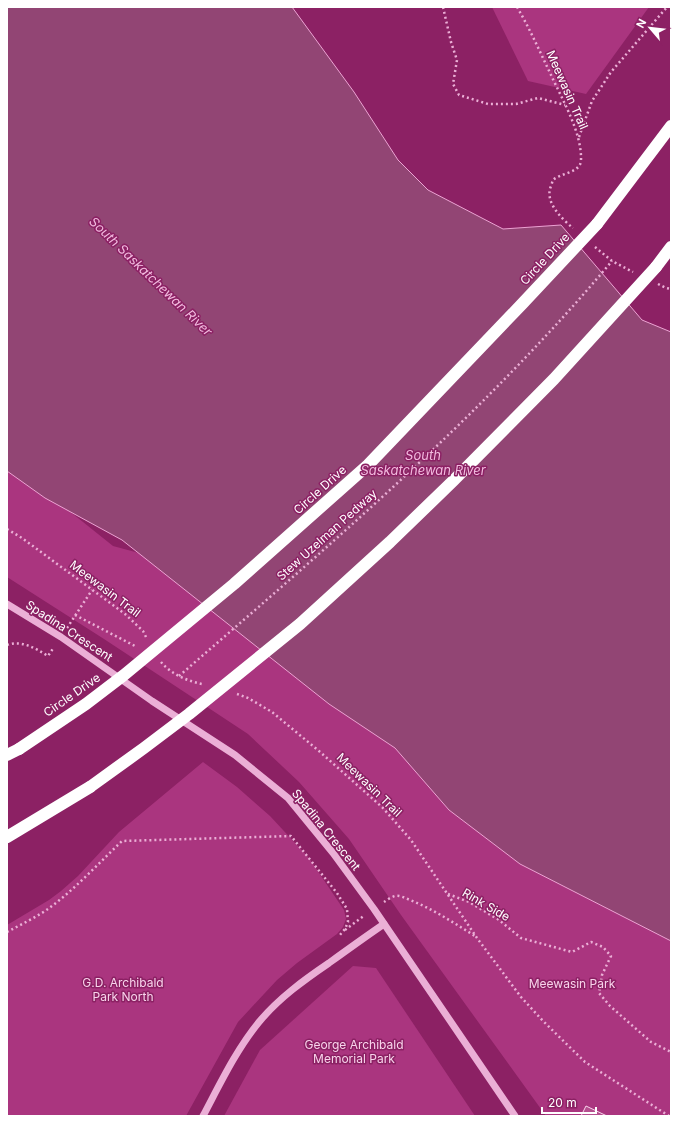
<svg xmlns="http://www.w3.org/2000/svg" width="678" height="1123" viewBox="0 0 678 1123" font-family="Inter,sans-serif">
  <style>
    .green { fill: #aa357f }
    .water { fill: #924574; stroke: #eca3d3 }
    .building { fill: #b54e8f; stroke: #f8d4eb }
    .lines { fill: none; stroke-linecap: round; stroke-linejoin: round }
    .path { stroke: #ebafd6; stroke-width: 2.5; stroke-dasharray: 2 3; stroke-linecap: butt }
    .minor { stroke: #ebafd6; stroke-width: 7 }
    .highway { stroke: #fff; stroke-width: 12 }
    .highway-bridge { stroke: #fff; stroke-width: 12 }
    .labels { text-anchor: middle; stroke-width: 3; stroke-linejoin: round; paint-order: stroke }
    .street-label { font-size: 12px; fill: #fff; stroke: #8c2164 }
    .park-label { font-size: 12px; fill: #f8d4eb; stroke: #8c2164 }
    .water-label { font-size: 13px; font-style: italic; fill: #f2bbdf; stroke: #8c2164 }
  </style>
  <rect width="100%" height="100%" fill="#8c2164"/>
  <g class="green">
    <path d="M 492,7 L 649,7 L 586,94 L 528,81 Z"/>
    <path d="M 7,464 L 43,490 L 113,546 L 150,556 L 671,929 L 671,1116 L 546,1116 L 401,915 L 349,839 L 299,782 L 248,734 L 104,639 L 7,577 Z"/>
    <path d="M 203,762 L 237,787 L 270,816 L 309,858 L 344,910 L 346,919 L 343,927 L 337,934 L 297,963 L 277,980 L 238,1022 L 186,1116 L 7,1116 L 7,925 L 49,900 L 61,891 L 78,876 L 119,832 Z"/>
    <path d="M 353,966 L 376,968 L 475,1116 L 224,1116 L 260,1050 Z"/>
  </g>
  <path class="water" d="M 7,7 L 292,7 L 354,92 L 398,160 L 428,190 L 503,229 L 561,225 L 642,320 L 671,332 L 671,941 L 520,864 L 449,810 L 395,748 L 329,704 L 122,540 L 45,498 L 7,471 Z"/>
  <path class="building" d="M 586,1106 L 607,1116 L 581,1116 Z"/>
  <g class="lines">
    <g class="path">
      <path d="M 443,7 L 451,42 L 457,60 L 453,84 L 459,95 L 488,104 L 516,104 L 538,98 L 565,105"/>
      <path d="M 517,7 C 530,29 540,52 551,75 C 562,99 582,133 581,160 C 581,173 560,173 553,180 C 552,182 552,184 551,186 C 544,202 562,219 573,228"/>
      <path d="M 579,137 L 592,101 L 611,72 L 667,7"/>
      <path d="M 595,247 L 612,261 L 633,272"/>
      <path d="M 658,284 L 666,288 L 671,289"/>
      <path d="M 7,529 L 22,538 L 125,614 L 143,631 L 146,637"/>
      <path d="M 75,615 L 135,646"/>
      <path d="M 67,628 L 92,590"/>
      <path d="M 7,645 C 22,640 35,648 48,656 L 54,647"/>
      <path d="M 161,662 C 171,674 187,681 202,684"/>
      <path d="M 179,676 C 330,545 483,415 612,261"/>
      <path d="M 237,694 L 248,698 L 272,712 L 319,751 L 383,808 L 411,840 L 477,938 L 521,997 L 543,1021 L 585,1062 L 669,1116"/>
      <path d="M 448,894 L 469,902 L 499,920 L 521,938 L 572,952 L 591,942 L 603,947 L 611,956 L 602,975 L 599,993 L 610,1006 L 651,1042 L 671,1052"/>
      <path d="M 384,902 C 387,900 391,897 395,896 C 400,895 405,898 410,900 C 433,909 454,923 475,936"/>
      <path d="M 345,930 L 365,915"/>
      <path d="M 7,932 C 22,924 39,916 52,906 C 77,887 99,863 122,841 L 291,836 L 337,893 L 347,909 L 348,922 L 345,929 L 339,936"/>
    </g>
    <g class="minor">
      <path d="M 7,604 L 61,637 L 152,701 L 235,755 L 288,798 L 333,853 L 374,909 L 515,1116"/>
      <path d="M 203,1116 C 220,1084 236,1050 259,1022 C 279,998 304,980 329,963 C 347,950 365,937 384,924"/>
    </g>
    <g class="highway">
      <path d="M 597,224 L 671,126"/>
      <path d="M 656,267 L 671,247"/>
      <path d="M 7,755 L 19,749"/>
      <path d="M 7,837 L 90,787"/>
    </g>
    <g class="highway-bridge">
      <path d="M 19,749 L 86,704 L 124,675 L 234,584 L 368,465 L 522,304 L 597,224"/>
      <path d="M 90,787 L 144,748 L 189,714 L 300,624 L 390,542 L 453,481 L 554,379 L 656,267"/>
    </g>
  </g>
  <g class="labels">
    <g class="street-label">
      <text transform="translate(567 90) rotate(66)" y="4">Meewasin Trail</text>
      <text transform="translate(545 259) rotate(-47)" y="4">Circle Drive</text>
      <text transform="translate(320 490) rotate(-42)" y="4">Circle Drive</text>
      <text transform="translate(327 535) rotate(-42)" y="4">Stew Uzelman Pedway</text>
      <text transform="translate(105 589) rotate(37)" y="4">Meewasin Trail</text>
      <text transform="translate(69 631) rotate(33)" y="4">Spadina Crescent</text>
      <text transform="translate(72 695) rotate(-35)" y="4">Circle Drive</text>
      <text transform="translate(369 785) rotate(44)" y="4">Meewasin Trail</text>
      <text transform="translate(326 830) rotate(51)" y="4">Spadina Crescent</text>
      <text transform="translate(486 905) rotate(30)" y="4">Rink Side</text>
    </g>
    <g class="park-label">
      <text x="123" y="987">G.D. Archibald<tspan x="123" dy="14">Park North</tspan></text>
      <text x="572" y="988">Meewasin Park</text>
      <text x="354" y="1049">George Archibald<tspan x="354" dy="14">Memorial Park</tspan></text>
    </g>
    <g class="water-label">
      <text transform="translate(151 276) rotate(44)" y="5">South Saskatchewan River</text>
      <text x="423" y="460">South<tspan x="423" dy="15">Saskatchewan River</tspan></text>
    </g>
  </g>
  <rect width="678" height="1123" fill="none" stroke="#ffffff" stroke-width="16"/>
  <g transform="translate(650 28) rotate(298)" stroke="#8c2164" stroke-width="3" paint-order="stroke">
  <path d="M0-3L7 15L0 10L-7 15Z" fill="#ffffff"/>
  <text y="-6" font-size="11" font-weight="bold" text-anchor="middle" fill="#ffffff">N</text>
  </g>
  <path d="M542 1107v6h54v-6" fill="none" stroke="#ffffff" stroke-width="2"/>
  <text x="548" y="1107" font-size="12" fill="#ffffff" stroke="#8c2164" stroke-width="3" paint-order="stroke">20 m</text>
</svg>
